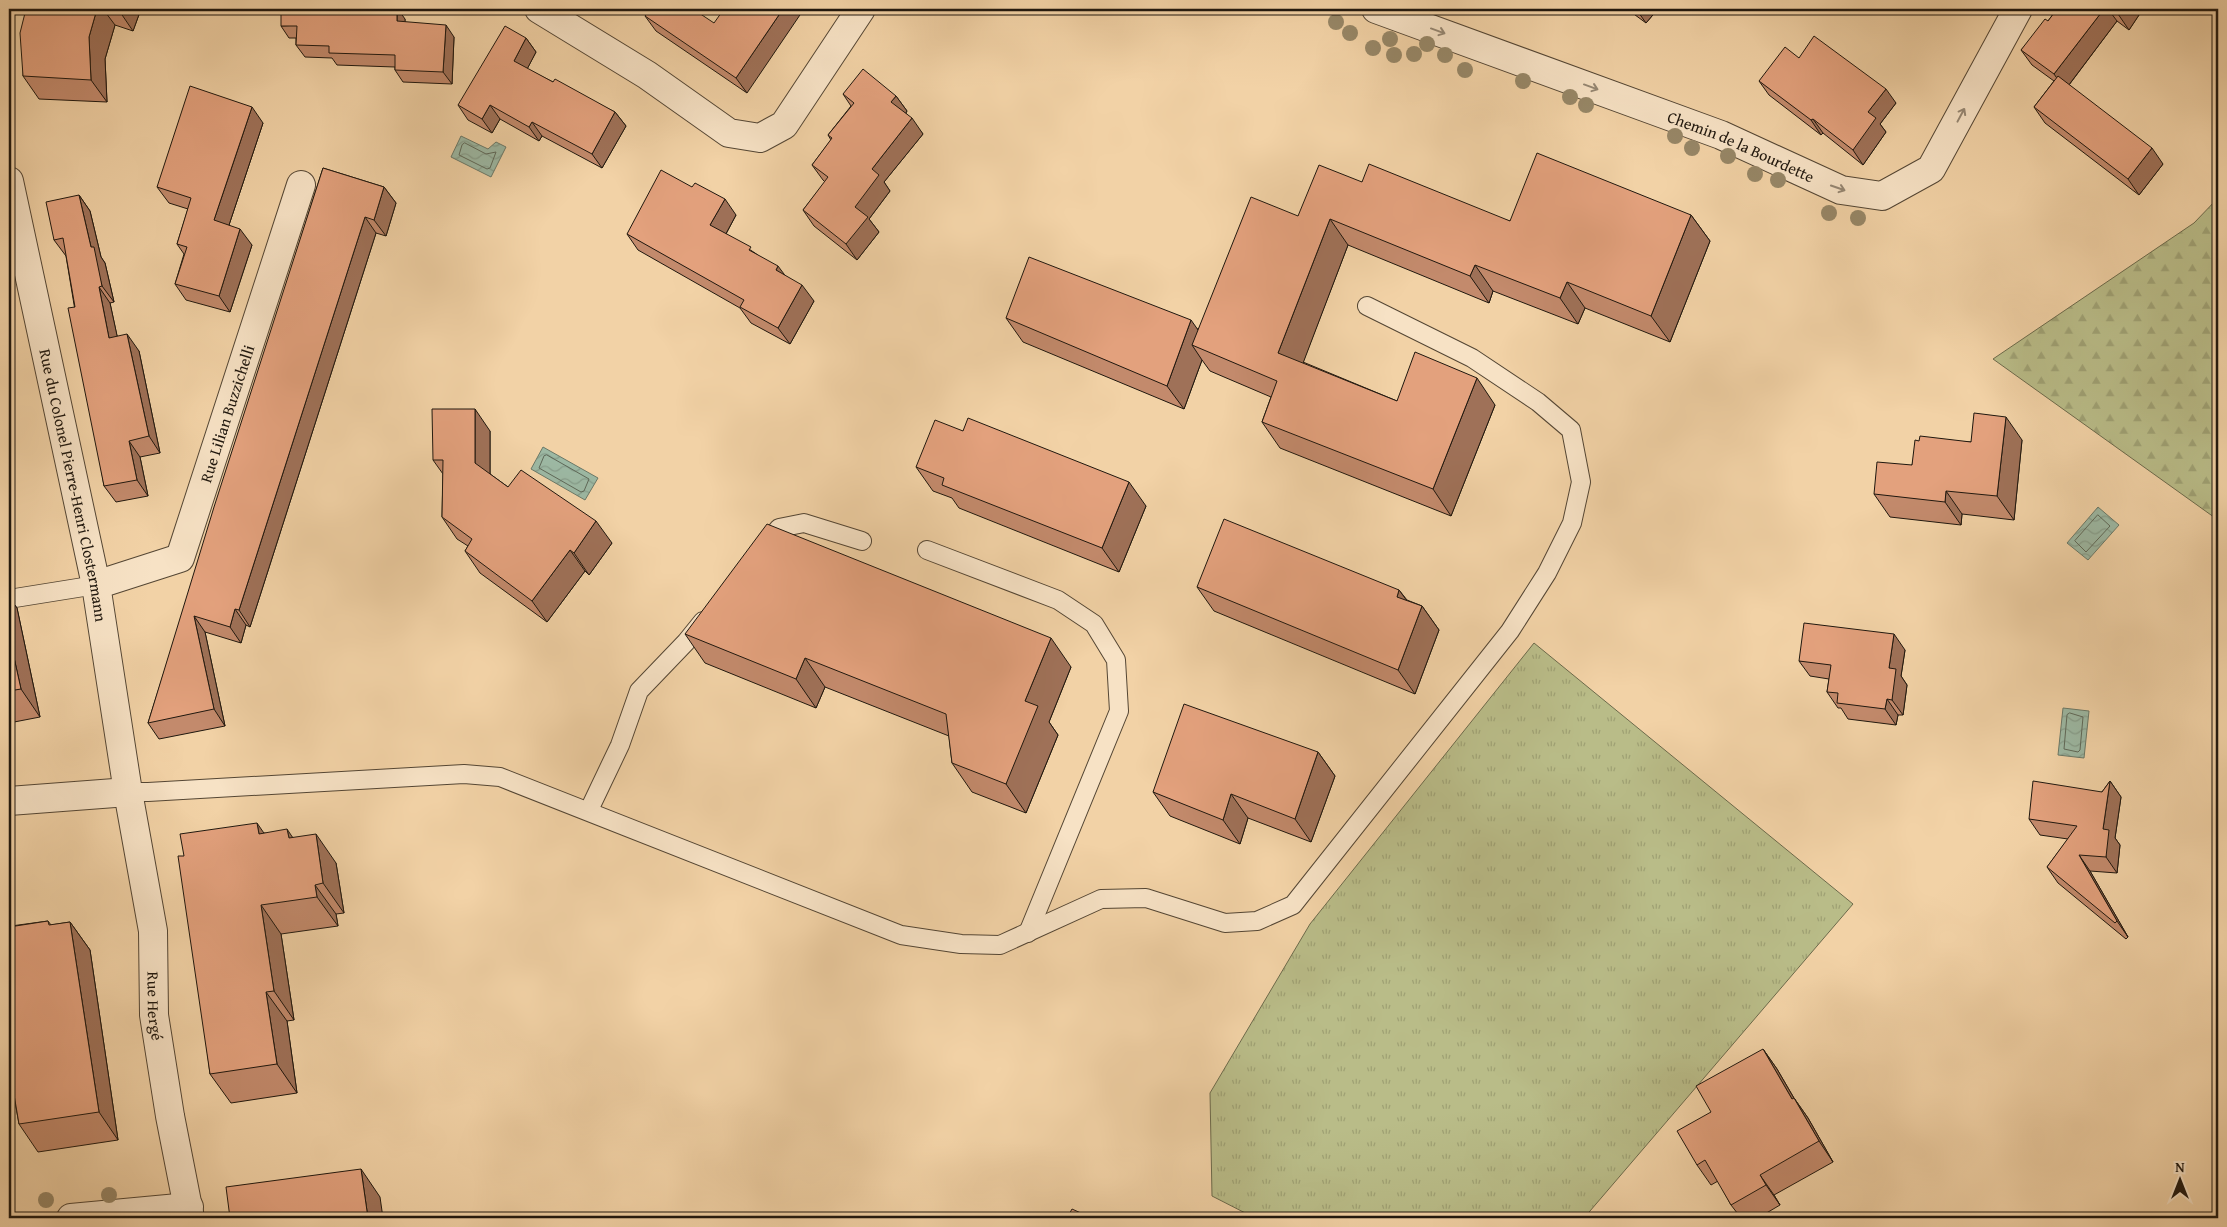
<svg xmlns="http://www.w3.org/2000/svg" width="2227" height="1227" viewBox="0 0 2227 1227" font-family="'Gentium Book Plus',serif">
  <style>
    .grass { fill: url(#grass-tufts); stroke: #6c6a4b }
    .forest { fill: url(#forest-firs); stroke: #6c6a4b }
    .water { fill: url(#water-waves); stroke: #6a7867 }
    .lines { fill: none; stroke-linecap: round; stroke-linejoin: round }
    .shore { stroke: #5e6858; stroke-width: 1 }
    .service-casing { stroke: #544634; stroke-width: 20 }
    .minor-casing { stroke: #544634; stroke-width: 30 }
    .service { stroke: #f7e2c5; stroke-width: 18 }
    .minor { stroke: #f7e2c5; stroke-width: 28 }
    .tree { fill: #978767 }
    .wall { fill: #c38a6c; stroke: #1f170e }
    .shaded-wall { fill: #9f7158; stroke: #1f170e }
    .building { fill: #e3a17d; stroke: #1f170e }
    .oneway { stroke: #968773 }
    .labels { text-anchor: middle; stroke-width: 4; stroke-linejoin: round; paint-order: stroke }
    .street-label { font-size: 16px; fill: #1f170e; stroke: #f7e2c5 }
  </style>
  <defs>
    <pattern id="grass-tufts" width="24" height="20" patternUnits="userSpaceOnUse" patternTransform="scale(1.25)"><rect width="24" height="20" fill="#b9bc88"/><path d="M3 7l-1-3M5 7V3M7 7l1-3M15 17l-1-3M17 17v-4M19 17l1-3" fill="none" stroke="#9fa174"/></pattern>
    <pattern id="forest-firs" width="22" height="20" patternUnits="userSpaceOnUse" patternTransform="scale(1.25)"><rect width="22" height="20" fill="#b9bc88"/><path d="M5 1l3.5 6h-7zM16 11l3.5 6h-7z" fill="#9fa174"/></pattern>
    <pattern id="water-waves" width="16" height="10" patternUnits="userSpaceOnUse" patternTransform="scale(1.25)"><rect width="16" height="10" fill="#9cb8a3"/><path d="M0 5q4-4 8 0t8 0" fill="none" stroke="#869d8b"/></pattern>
  </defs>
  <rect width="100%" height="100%" fill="#f2d2a6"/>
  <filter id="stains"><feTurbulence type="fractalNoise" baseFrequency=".004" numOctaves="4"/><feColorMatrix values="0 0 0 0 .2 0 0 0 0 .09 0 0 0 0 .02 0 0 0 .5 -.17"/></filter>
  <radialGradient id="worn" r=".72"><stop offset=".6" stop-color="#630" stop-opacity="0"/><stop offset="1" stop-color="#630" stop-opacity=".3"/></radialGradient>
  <path class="grass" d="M 1534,643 L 1853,904 L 1584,1218 L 1255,1218 L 1212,1196 L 1210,1093 L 1310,924 Z"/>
  <path class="forest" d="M 2218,198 L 2218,520 L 1993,359 L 2194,223 Z"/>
  <g class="water">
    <path d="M 461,136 L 488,149 L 496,142 L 506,147 L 491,177 L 451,157 Z"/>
    <path d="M 543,447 L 598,478 L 585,500 L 531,469 Z"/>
    <path d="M 2098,507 L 2119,525 L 2088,560 L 2067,543 Z"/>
    <path d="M 2063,708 L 2089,711 L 2084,758 L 2058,755 Z"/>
  </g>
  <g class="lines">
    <g class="shore">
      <path d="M 465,143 L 486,154 L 496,152 L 490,168 L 487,169 L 459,155 L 462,145 Z"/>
      <path d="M 547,455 L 589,479 L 584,491 L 581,492 L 539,468 L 544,456 Z"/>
      <path d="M 2098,515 L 2110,526 L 2086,552 L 2075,541 Z"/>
      <path d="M 2070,713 L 2083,717 L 2080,750 L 2078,752 L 2064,749 L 2067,715 Z"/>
    </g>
    <defs>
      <g id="service">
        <path d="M 764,547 L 779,528 L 804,523 L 862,541"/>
        <path d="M 927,550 L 1058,600 L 1094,624 L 1116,660 L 1119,711 L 1028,933"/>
        <path d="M 15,598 L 96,585"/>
        <path d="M 128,792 L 148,792 L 464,774 L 500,777 L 901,935 L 961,944 L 1000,945 L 1101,899 L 1146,898 L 1225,923 L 1257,921 L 1293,905 L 1510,631 L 1547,573 L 1572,523 L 1581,482 L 1571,430 L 1538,402 L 1472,358 L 1367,306"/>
        <path d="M 589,810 L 620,745 L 639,691 L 686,642 L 703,621"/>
      </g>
      <g id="minor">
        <path d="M 539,9 L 647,75 L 729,133 L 760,138 L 784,125 L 861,9"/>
        <path id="s1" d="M 1376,9 L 1721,135 L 1841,190 L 1882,196 L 1931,169 L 2018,9"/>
        <path id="s2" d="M 9,181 L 96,585 L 128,792 L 153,931 L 154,1015 L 170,1116 L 190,1218"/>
        <path id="s3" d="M 96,585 L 180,558 L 301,185"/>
        <path d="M 9,801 L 128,792"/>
        <path d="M 71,1218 L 189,1207"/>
      </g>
    </defs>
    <use href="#service" class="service-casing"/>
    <use href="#minor" class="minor-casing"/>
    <use href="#service" class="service"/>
    <use href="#minor" class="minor"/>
  </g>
  <g class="tree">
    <circle cx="1336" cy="22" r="8"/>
    <circle cx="1350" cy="33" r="8"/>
    <circle cx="1390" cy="39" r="8"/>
    <circle cx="1427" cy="44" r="8"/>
    <circle cx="1373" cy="48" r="8"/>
    <circle cx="1414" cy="54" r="8"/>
    <circle cx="1394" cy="55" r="8"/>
    <circle cx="1445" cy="55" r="8"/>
    <circle cx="1465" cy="70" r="8"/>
    <circle cx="1523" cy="81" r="8"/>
    <circle cx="1570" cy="97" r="8"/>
    <circle cx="1586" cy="105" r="8"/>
    <circle cx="1675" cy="136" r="8"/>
    <circle cx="1692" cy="148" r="8"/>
    <circle cx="1728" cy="156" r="8"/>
    <circle cx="1755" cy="174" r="8"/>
    <circle cx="1778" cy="180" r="8"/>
    <circle cx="1829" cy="213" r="8"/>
    <circle cx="1858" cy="218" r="8"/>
    <circle cx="109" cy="1195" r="8"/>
    <circle cx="46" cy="1200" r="8"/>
  </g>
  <g class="wall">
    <path d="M 26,9 L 141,9 L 133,31 L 115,25 L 105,59 L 107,102 L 39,99 L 23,76 Z"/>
    <path d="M 693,9 L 747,93 L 656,31 L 645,16 Z"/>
    <path d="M 1627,9 L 1658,9 L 1646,23 Z"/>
    <path d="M 2057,9 L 2143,9 L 2129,30 L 2117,21 L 2069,85 L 2163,164 L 2139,195 L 2045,123 L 2034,107 L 2054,81 L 2032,65 L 2021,50 L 2048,21 Z"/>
    <path d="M 405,19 L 405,22 L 454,37 L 452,84 L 403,82 L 395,70 L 395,67 L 337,65 L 332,58 L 305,57 L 296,45 L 296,38 L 289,38 L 281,26 Z"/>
    <path d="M 526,38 L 536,52 L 527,69 L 553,82 L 615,112 L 626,126 L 602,168 L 542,136 L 539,141 L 500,119 L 492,133 L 468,120 L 458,105 Z"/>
    <path d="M 1799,58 L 1896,103 L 1880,124 L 1886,132 L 1863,165 L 1823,133 L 1821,135 L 1769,95 L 1759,81 Z"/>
    <path d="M 843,94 L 896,96 L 907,111 L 906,113 L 923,134 L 884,182 L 890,191 L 869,219 L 879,232 L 857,260 L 814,226 L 803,210 L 825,182 L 823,180 L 812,165 L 831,140 L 828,135 L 851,106 Z"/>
    <path d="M 263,123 L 229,225 L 252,245 L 230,312 L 186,300 L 175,284 L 184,254 L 177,244 L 188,209 L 169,203 L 157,187 Z"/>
    <path d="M 323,168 L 384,187 L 396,203 L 386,236 L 376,233 L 250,627 L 246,625 L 241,643 L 205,632 L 225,726 L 159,739 L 148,723 Z"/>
    <path d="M 1362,182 L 1510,221 L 1691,215 L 1710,241 L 1670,342 L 1585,308 L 1578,324 L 1493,291 L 1489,303 L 1348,245 L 1303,362 L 1397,401 L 1495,405 L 1451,516 L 1280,448 L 1262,422 L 1271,397 L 1210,371 L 1202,360 L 1184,409 L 1023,342 L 1006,318 L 1198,329 L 1298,216 Z"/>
    <path d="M 79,195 L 90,211 L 101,257 L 105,263 L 114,302 L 110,303 L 117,336 L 139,351 L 160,453 L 140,457 L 148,496 L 116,502 L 104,486 L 66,256 L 54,240 Z"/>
    <path d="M 736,215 L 726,234 L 755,253 L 785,276 L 814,301 L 790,344 L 751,323 L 740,308 L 638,250 L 627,234 Z"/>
    <path d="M 490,431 L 490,474 L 508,487 L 612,543 L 589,575 L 585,571 L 547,622 L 480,573 L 465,551 L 468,546 L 457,539 L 442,517 L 443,474 L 433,460 Z"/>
    <path d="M 963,431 L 1146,506 L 1119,572 L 959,508 L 952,498 L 933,491 L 916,467 Z"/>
    <path d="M 2022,440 L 2014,520 L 1962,514 L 1961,525 L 1890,517 L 1874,494 L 1912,465 L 1919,441 L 1971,442 Z"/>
    <path d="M 9,575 L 12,588 L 9,591 Z"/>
    <path d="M 1197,587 L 1399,590 L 1407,600 L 1422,606 L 1439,630 L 1415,694 L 1214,611 Z"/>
    <path d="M 9,597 L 17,608 L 40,717 L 9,723 Z"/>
    <path d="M 685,634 L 1071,667 L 1049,722 L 1058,735 L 1026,813 L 972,792 L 952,763 L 949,736 L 825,687 L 816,708 L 705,663 Z"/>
    <path d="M 1905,650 L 1901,676 L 1907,685 L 1903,715 L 1898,715 L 1896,725 L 1848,719 L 1841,708 L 1838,708 L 1827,692 L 1829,679 L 1810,676 L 1799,661 Z"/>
    <path d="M 1318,752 L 1335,776 L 1311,842 L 1248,818 L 1240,844 L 1170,816 L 1153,792 Z"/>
    <path d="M 2110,781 L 2121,797 L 2115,838 L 2120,845 L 2117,873 L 2090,871 L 2128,937 L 2126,939 L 2058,883 L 2047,867 L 2068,839 L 2040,835 L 2029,819 L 2102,792 Z"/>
    <path d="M 264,833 L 292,837 L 336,863 L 344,913 L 336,914 L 338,926 L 281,934 L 294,1020 L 287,1021 L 297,1093 L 231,1103 L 210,1074 L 184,856 Z"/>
    <path d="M 48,921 L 51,925 L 70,922 L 90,950 L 118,1140 L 38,1152 L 19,1124 L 13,1091 L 9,1084 L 9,923 L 11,926 Z"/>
    <path d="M 1763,1049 L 1777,1069 L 1794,1098 L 1808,1118 L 1833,1162 L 1774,1195 L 1780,1205 L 1758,1218 L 1741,1218 L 1731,1205 L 1718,1181 L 1711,1185 L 1697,1165 L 1711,1112 Z"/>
  </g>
  <g class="shaded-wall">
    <path d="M 97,9 L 103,9 L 115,25 L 105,59 L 107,102 L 91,80 L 89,37 Z"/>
    <path d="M 118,9 L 141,9 L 133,31 Z"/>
    <path d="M 397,9 L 398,9 L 405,19 L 405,33 L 397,21 Z"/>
    <path d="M 783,9 L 804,9 L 747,93 L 736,78 Z"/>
    <path d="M 1636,9 L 1658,9 L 1646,23 Z"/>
    <path d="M 2104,9 L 2108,9 L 2117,21 L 2065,90 L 2054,74 Z"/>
    <path d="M 2122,9 L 2143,9 L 2129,30 L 2118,14 Z"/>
    <path d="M 446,25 L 454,37 L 452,84 L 443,72 Z"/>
    <path d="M 526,38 L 536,52 L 524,75 L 514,61 Z"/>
    <path d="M 1886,89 L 1896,103 L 1880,124 L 1886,132 L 1863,165 L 1853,150 L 1868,112 Z"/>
    <path d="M 896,96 L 907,111 L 902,118 L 891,102 Z"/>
    <path d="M 490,105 L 500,119 L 492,133 L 482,119 Z"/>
    <path d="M 252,107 L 263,123 L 225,237 L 214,220 Z"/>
    <path d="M 615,112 L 626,126 L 602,168 L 592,154 Z"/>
    <path d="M 912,118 L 923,134 L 884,182 L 890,191 L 869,219 L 879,232 L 857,260 L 846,244 L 855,207 L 872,169 Z"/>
    <path d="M 1813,119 L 1823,133 L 1821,135 L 1811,120 Z"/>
    <path d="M 532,122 L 542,136 L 539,141 L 529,127 Z"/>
    <path d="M 2152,148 L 2163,164 L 2139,195 L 2128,179 Z"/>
    <path d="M 384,187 L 396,203 L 386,236 L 374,220 Z"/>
    <path d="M 79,195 L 90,211 L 101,257 L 105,263 L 114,302 L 102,286 L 91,247 Z"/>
    <path d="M 725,199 L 736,215 L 722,241 L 710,225 Z"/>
    <path d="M 1691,215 L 1710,241 L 1670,342 L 1651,316 Z"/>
    <path d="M 365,217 L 376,233 L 250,627 L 239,610 Z"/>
    <path d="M 1330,219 L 1348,245 L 1297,379 L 1278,353 Z"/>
    <path d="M 240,229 L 252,245 L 230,312 L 219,296 Z"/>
    <path d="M 1475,265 L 1493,291 L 1489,303 L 1470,276 Z"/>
    <path d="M 778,266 L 790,282 L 776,270 Z"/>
    <path d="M 1567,282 L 1585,308 L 1578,324 L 1560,298 Z"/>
    <path d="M 802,285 L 814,301 L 790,344 L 778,328 Z"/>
    <path d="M 99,287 L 110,303 L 121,354 L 109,338 Z"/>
    <path d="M 1191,320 L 1208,344 L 1192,345 L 1202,360 L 1184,409 L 1167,386 Z"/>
    <path d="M 127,334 L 139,351 L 160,453 L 149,436 Z"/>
    <path d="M 1477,378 L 1495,405 L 1451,516 L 1433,489 Z"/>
    <path d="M 475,409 L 490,431 L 490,485 L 475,463 Z"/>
    <path d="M 2006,417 L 2022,440 L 2014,520 L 1997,496 Z"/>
    <path d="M 129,441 L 140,457 L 148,496 L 137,480 Z"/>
    <path d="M 1129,482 L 1146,506 L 1119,572 L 1102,548 Z"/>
    <path d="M 1946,491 L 1962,514 L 1961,525 L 1945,502 Z"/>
    <path d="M 596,521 L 612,543 L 589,575 L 574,553 Z"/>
    <path d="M 570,550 L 585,571 L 547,622 L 532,601 Z"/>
    <path d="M 9,575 L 12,588 L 9,584 Z"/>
    <path d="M 1399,590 L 1416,613 L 1397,597 Z"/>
    <path d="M 9,597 L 17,608 L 40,717 L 21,689 L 9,635 Z"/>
    <path d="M 1422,606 L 1439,630 L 1415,694 L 1398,670 Z"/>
    <path d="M 235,609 L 246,625 L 241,643 L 230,627 Z"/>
    <path d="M 194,616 L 205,632 L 225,726 L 214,709 Z"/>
    <path d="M 1894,634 L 1905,650 L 1901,676 L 1907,685 L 1903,715 L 1892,700 L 1889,668 Z"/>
    <path d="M 1051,638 L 1071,667 L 1049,722 L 1058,735 L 1026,813 L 1006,784 L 1025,701 Z"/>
    <path d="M 805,658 L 825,687 L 816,708 L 796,679 Z"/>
    <path d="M 1887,699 L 1898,715 L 1896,725 L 1885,709 Z"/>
    <path d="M 1318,752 L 1335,776 L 1311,842 L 1295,819 Z"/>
    <path d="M 2110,781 L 2121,797 L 2115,838 L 2120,845 L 2117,873 L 2106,857 L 2103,829 Z"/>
    <path d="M 1231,794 L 1248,818 L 1240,844 L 1223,820 Z"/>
    <path d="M 257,823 L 277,852 L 259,834 Z"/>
    <path d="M 287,829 L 307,859 L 289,838 Z"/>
    <path d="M 316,834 L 336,863 L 344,913 L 323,883 Z"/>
    <path d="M 2079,855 L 2090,871 L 2128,937 L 2117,921 Z"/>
    <path d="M 315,885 L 336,914 L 338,926 L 317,897 Z"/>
    <path d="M 261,905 L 281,934 L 294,1020 L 274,991 Z"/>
    <path d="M 70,922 L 90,950 L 118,1140 L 99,1112 Z"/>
    <path d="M 266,992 L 287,1021 L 297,1093 L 277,1064 Z"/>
    <path d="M 1763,1049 L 1777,1069 L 1806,1119 L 1792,1099 Z"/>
    <path d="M 1794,1098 L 1808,1118 L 1833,1162 L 1819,1141 Z"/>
    <path d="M 361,1169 L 380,1197 L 383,1218 L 368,1218 Z"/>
    <path d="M 1760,1175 L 1774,1195 L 1780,1205 L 1766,1185 Z"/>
  </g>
  <g class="building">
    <path d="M 26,9 L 97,9 L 89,37 L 91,80 L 23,76 L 20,33 Z"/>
    <path d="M 281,9 L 397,9 L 397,21 L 446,25 L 443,72 L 395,70 L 395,55 L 329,53 L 329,46 L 296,45 L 297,26 L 281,26 Z"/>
    <path d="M 650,9 L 693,9 L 714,23 L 724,9 L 783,9 L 736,78 L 645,16 Z"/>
    <path d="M 2057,9 L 2104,9 L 2054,74 L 2021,50 L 2045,19 L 2048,21 Z"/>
    <path d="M 2110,9 L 2122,9 L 2118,14 Z"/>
    <path d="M 505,26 L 526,38 L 514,61 L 553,82 L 555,79 L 615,112 L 592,154 L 532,122 L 529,127 L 490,105 L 482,119 L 458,105 Z"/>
    <path d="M 1814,36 L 1886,89 L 1868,112 L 1876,118 L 1853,150 L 1813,119 L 1811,120 L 1759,81 L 1785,47 L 1799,58 Z"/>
    <path d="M 863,69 L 896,96 L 891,102 L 912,118 L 872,169 L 879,175 L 855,207 L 868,217 L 846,244 L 803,210 L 828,177 L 812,165 L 832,138 L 828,135 L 854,103 L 843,94 Z"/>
    <path d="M 2058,76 L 2152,148 L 2128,179 L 2034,107 Z"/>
    <path d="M 190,86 L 252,107 L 214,220 L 240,229 L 219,296 L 175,284 L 187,247 L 177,244 L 191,198 L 157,187 Z"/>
    <path d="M 1537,153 L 1691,215 L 1651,316 L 1567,282 L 1560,298 L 1475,265 L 1470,276 L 1330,219 L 1278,353 L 1397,401 L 1415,352 L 1477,378 L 1433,489 L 1262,422 L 1277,381 L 1192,345 L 1251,197 L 1298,216 L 1319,165 L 1362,182 L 1369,164 L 1510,221 Z"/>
    <path d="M 323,168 L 384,187 L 374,220 L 365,217 L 239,610 L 235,609 L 230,627 L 194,616 L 214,709 L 148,723 L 214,507 Z"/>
    <path d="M 661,170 L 692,187 L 695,183 L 725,199 L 710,225 L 751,247 L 749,250 L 778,266 L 776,270 L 802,285 L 778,328 L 740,307 L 744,300 L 627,234 Z"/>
    <path d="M 79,195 L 91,247 L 94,247 L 102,286 L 99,287 L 109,338 L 127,334 L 149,436 L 129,441 L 137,480 L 104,486 L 68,308 L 75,307 L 63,238 L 54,240 L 46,202 Z"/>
    <path d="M 1029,257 L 1191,320 L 1167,386 L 1006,318 Z"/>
    <path d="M 432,409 L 475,409 L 475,463 L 508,487 L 521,470 L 596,521 L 574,553 L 570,550 L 532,601 L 465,551 L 472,539 L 442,517 L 443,460 L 433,460 Z"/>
    <path d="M 1974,413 L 2006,417 L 1997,496 L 1946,491 L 1945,502 L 1874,494 L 1877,462 L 1912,465 L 1915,440 L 1919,441 L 1920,436 L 1971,442 Z"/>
    <path d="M 968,418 L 1129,482 L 1102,548 L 942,485 L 944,478 L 916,467 L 935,420 L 963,431 Z"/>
    <path d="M 1224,519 L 1399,590 L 1397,597 L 1422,606 L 1398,670 L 1197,587 Z"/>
    <path d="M 767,524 L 1051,638 L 1025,701 L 1038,706 L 1006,784 L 952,763 L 946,714 L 805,658 L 796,679 L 685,634 Z"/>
    <path d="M 1804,623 L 1894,634 L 1889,668 L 1896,669 L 1892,700 L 1887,699 L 1885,709 L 1837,703 L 1838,693 L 1827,692 L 1831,665 L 1799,661 Z"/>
    <path d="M 9,635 L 21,689 L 9,691 Z"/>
    <path d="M 1184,704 L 1318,752 L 1295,819 L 1231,794 L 1223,820 L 1153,792 Z"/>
    <path d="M 2033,781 L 2102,792 L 2110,781 L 2103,829 L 2109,830 L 2106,857 L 2079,855 L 2117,921 L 2115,923 L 2047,867 L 2077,826 L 2029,819 Z"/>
    <path d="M 257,823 L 259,834 L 287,829 L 289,838 L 316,834 L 323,883 L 315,885 L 317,897 L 261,905 L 274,991 L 266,992 L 277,1064 L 210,1074 L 178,856 L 184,856 L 180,834 Z"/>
    <path d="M 48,921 L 49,925 L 70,922 L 99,1112 L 19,1124 L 10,1071 L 9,1071 L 9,927 Z"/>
    <path d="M 1763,1049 L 1792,1099 L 1794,1098 L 1819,1141 L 1760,1175 L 1766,1185 L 1731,1205 L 1705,1160 L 1697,1165 L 1677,1131 L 1711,1112 L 1696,1086 Z"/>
    <path d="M 361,1169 L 368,1218 L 230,1218 L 226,1187 Z"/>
    <path d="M 1072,1209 L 1092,1218 L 1067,1218 Z"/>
    <path d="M 900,1215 L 901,1218 L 866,1218 Z"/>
  </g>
  <defs><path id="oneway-shaft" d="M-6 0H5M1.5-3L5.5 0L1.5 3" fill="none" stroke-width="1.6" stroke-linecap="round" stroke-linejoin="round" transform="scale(1.25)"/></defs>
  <g class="oneway">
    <use href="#oneway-shaft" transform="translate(1438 31) rotate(20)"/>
    <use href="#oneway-shaft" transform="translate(1591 87) rotate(20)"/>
    <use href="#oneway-shaft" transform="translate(1961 115) rotate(-62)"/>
    <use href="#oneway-shaft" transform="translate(1838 188) rotate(19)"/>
  </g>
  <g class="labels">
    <g class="street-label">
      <text dy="6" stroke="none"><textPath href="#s1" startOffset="390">Chemin de la Bourdette</textPath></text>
      <text dy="6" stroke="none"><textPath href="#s3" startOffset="240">Rue Lilian Buzzichelli</textPath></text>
      <text dy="6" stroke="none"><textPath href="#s2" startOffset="311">Rue du Colonel Pierre-Henri Clostermann</textPath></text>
      <text dy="6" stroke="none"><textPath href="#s2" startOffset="839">Rue Hergé</textPath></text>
    </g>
  </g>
  <rect width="2227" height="1227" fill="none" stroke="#f2d2a6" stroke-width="30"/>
  <rect x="10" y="10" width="2207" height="1207" fill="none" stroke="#1f170e" stroke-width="2.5"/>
  <rect x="15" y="15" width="2197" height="1197" fill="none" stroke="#1f170e"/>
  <g transform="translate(2180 1180)" stroke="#f7e2c5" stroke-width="4" paint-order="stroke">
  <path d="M0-4L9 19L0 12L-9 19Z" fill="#1f170e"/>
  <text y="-8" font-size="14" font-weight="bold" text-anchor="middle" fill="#1f170e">N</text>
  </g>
  <rect width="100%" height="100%" filter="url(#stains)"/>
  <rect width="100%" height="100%" fill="url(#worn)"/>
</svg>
